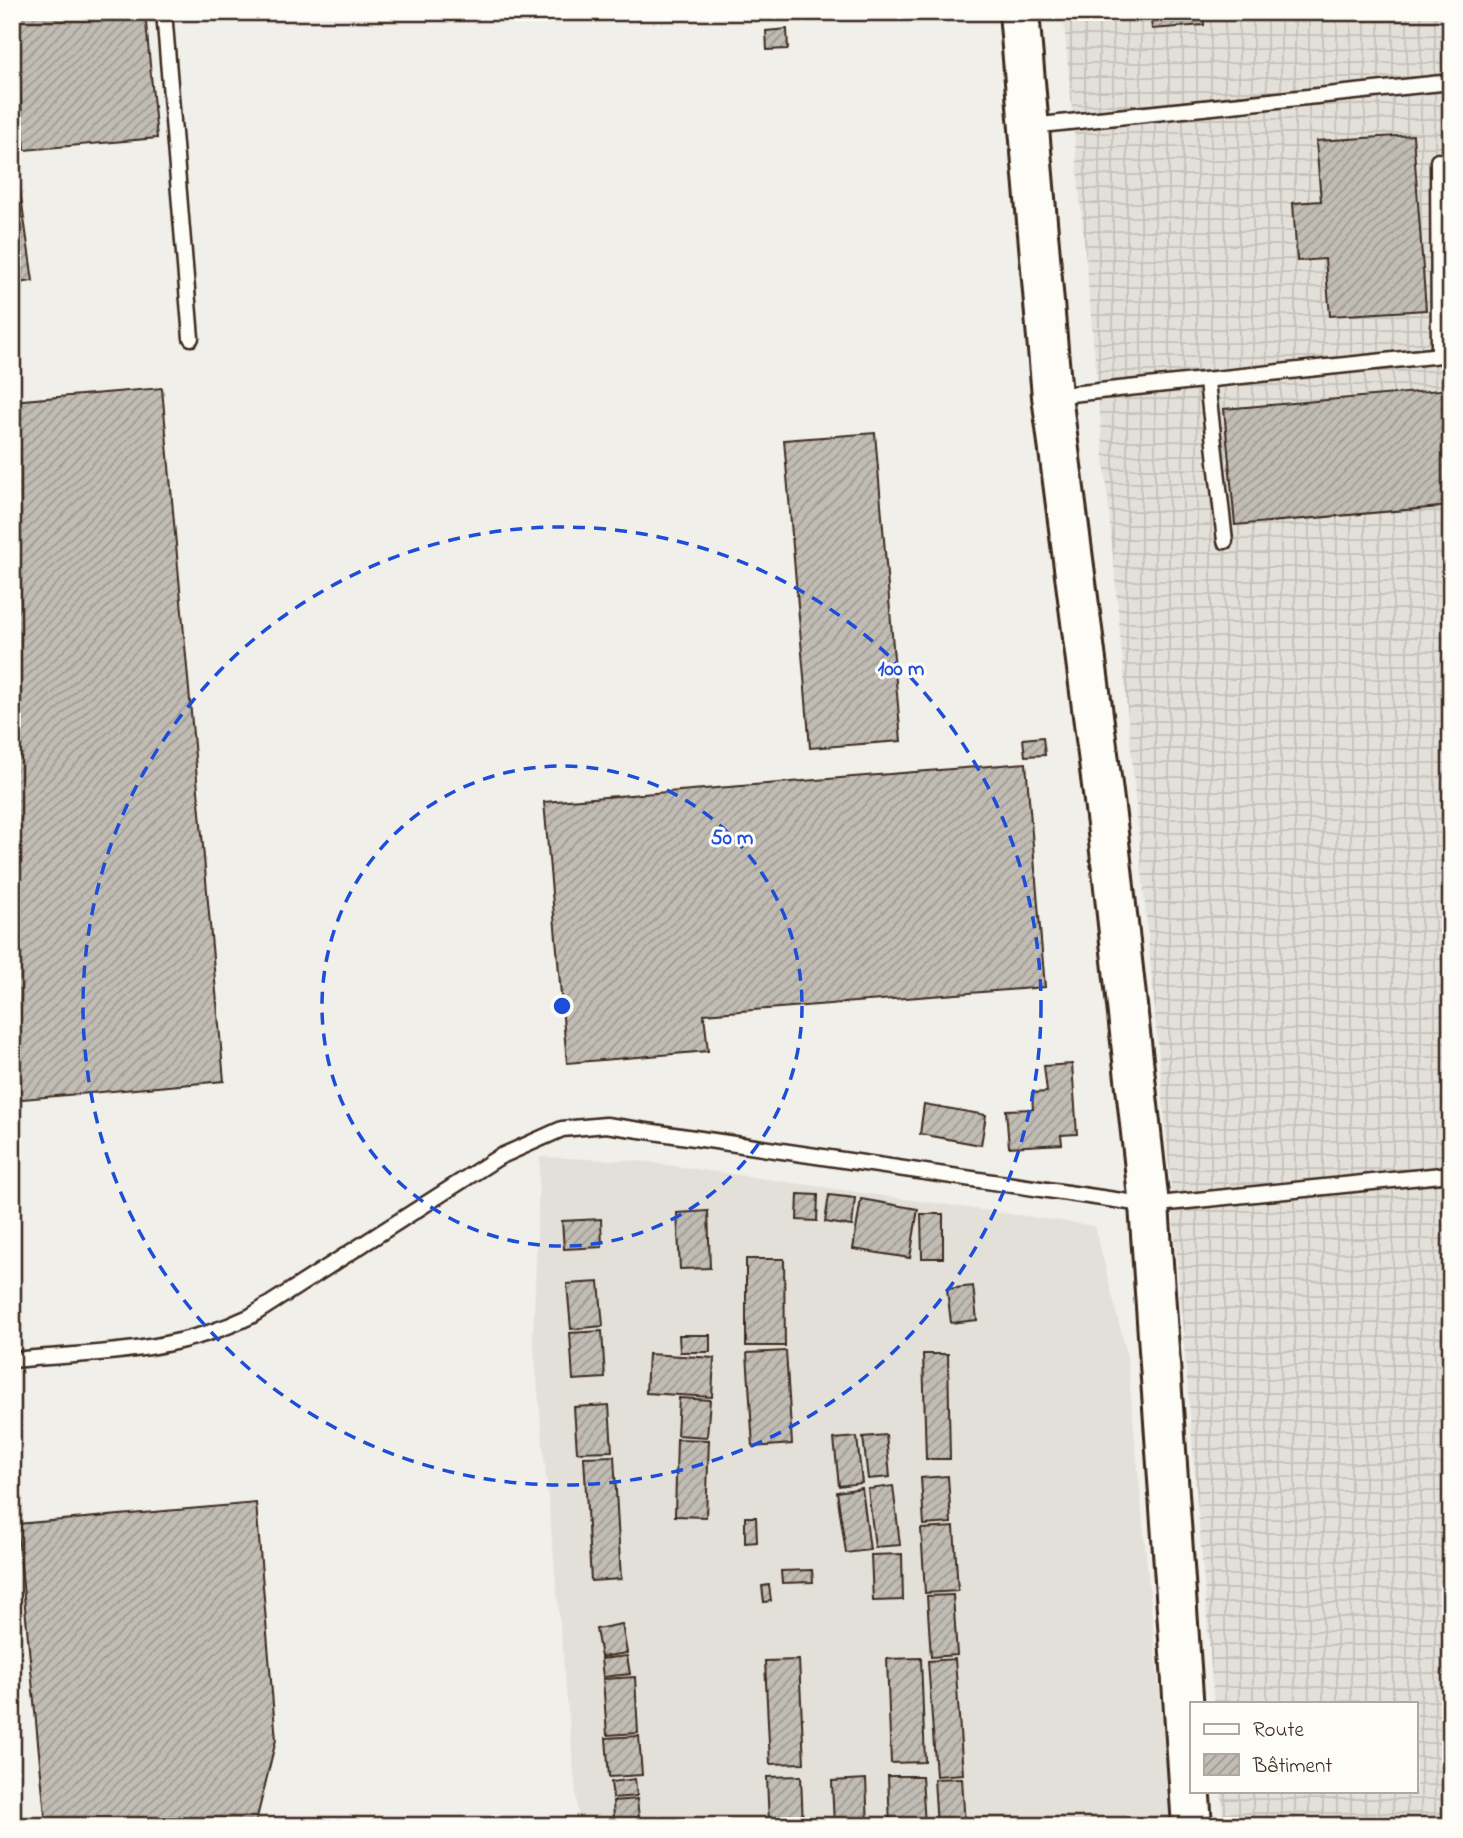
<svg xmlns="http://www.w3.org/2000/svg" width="1463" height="1838" viewBox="0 0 1463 1838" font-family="'Indie Flower',sans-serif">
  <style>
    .built { fill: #e3e0da }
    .industrial { fill: url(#industrial-grid) }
    .building { fill: url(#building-hatch); stroke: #3b2a1e; stroke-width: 2 }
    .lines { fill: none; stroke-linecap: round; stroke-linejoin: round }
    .service-casing { stroke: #3b2a1e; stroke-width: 19 }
    .secondary-casing { stroke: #3b2a1e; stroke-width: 44 }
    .service { stroke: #fdfcf7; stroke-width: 14 }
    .secondary { stroke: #fdfcf7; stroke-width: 38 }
    .ring { fill: none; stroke: #1d4ed8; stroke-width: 3.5; stroke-dasharray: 12 9 }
    .centre { fill: #1d4ed8; stroke: #fdfcf7; stroke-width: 3.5 }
    .ring-label { font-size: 21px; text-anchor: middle; font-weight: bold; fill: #1d4ed8; stroke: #fdfcf7; stroke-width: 6; stroke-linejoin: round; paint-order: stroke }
  </style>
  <defs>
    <pattern id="industrial-grid" width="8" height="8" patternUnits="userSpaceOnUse" patternTransform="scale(1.75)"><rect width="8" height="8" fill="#e3e0da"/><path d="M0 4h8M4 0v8" fill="none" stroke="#c4c0bb"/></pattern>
    <pattern id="building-hatch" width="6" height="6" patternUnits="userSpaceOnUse" patternTransform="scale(1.75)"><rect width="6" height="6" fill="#c1bcb4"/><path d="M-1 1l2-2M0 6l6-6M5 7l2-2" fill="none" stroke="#9e9992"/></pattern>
  </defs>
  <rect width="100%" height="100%" fill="#f1efea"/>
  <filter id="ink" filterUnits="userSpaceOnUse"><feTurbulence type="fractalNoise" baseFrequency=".0143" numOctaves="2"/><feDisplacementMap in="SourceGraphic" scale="14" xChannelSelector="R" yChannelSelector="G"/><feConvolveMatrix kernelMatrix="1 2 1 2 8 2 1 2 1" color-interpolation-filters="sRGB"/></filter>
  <g filter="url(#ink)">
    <path class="built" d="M 540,1157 L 640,1161 L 1095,1226 L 1127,1355 L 1172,1826 L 579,1826 L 533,1338 Z"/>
    <path class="industrial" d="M 1063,12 L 1451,12 L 1451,1826 L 1224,1826 L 1221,1791 L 1416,1791 L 1416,1703 L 1214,1703 L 1170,1177 Z"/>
    <g class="building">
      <path d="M 13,12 L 145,12 L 157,138 L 25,150 Z"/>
      <path d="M 1150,12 L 1203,12 L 1204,25 L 1152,29 Z"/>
      <path d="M 787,29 L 788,49 L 767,50 L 766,31 Z"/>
      <path d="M 1413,135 L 1426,310 L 1330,316 L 1325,259 L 1297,261 L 1293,203 L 1321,201 L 1316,141 Z"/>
      <path d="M 18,176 L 33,281 L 12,284 L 12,177 Z"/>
      <path d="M 162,388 L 224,1081 L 12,1100 L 12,401 Z"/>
      <path d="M 1451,389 L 1451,506 L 1235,525 L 1224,409 Z"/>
      <path d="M 875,433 L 901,741 L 810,748 L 784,440 Z"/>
      <path d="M 1043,737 L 1045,755 L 1025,756 L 1023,739 Z"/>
      <path d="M 1026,763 L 1045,987 L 704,1014 L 708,1051 L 567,1063 L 544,802 Z"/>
      <path d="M 1072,1064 L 1077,1134 L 1061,1135 L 1062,1144 L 1009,1147 L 1006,1110 L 1033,1109 L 1032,1093 L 1047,1092 L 1044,1066 Z"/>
      <path d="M 924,1104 L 986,1115 L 981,1145 L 920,1134 Z"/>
      <path d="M 798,1194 L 818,1195 L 817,1221 L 797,1220 Z"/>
      <path d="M 829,1195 L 855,1198 L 852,1226 L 825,1222 Z"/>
      <path d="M 861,1199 L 918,1209 L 910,1258 L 853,1249 Z"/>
      <path d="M 708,1211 L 710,1268 L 680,1269 L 677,1213 Z"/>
      <path d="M 921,1214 L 943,1214 L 943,1258 L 922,1258 Z"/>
      <path d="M 601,1219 L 602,1247 L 564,1249 L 562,1221 Z"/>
      <path d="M 746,1259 L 784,1259 L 785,1346 L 746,1346 Z"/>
      <path d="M 599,1282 L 603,1326 L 571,1329 L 567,1284 Z"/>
      <path d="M 973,1286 L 977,1320 L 951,1323 L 947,1289 Z"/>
      <path d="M 602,1331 L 605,1378 L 573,1380 L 570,1333 Z"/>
      <path d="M 679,1335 L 710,1335 L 710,1352 L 680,1352 Z"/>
      <path d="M 786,1351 L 792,1444 L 753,1447 L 747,1353 Z"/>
      <path d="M 648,1354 L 714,1358 L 712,1397 L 646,1393 Z"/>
      <path d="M 923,1354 L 948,1354 L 950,1459 L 926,1459 Z"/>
      <path d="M 679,1398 L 710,1400 L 707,1437 L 677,1435 Z"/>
      <path d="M 609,1405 L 612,1451 L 577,1452 L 574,1407 Z"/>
      <path d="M 886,1435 L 890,1477 L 868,1479 L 863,1437 Z"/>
      <path d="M 857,1437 L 862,1483 L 839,1486 L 834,1439 Z"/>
      <path d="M 677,1439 L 709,1440 L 706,1517 L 675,1516 Z"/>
      <path d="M 614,1456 L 621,1579 L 591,1581 L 584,1457 Z"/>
      <path d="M 948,1476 L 951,1523 L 924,1525 L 921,1478 Z"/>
      <path d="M 893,1486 L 900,1545 L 875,1547 L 868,1489 Z"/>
      <path d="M 862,1488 L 870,1550 L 846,1553 L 837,1492 Z"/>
      <path d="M 256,1503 L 276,1740 L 255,1826 L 46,1826 L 17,1524 Z"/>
      <path d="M 745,1517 L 756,1517 L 757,1542 L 745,1543 Z"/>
      <path d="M 954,1527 L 958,1591 L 925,1593 L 921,1529 Z"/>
      <path d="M 902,1554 L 903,1600 L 873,1601 L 871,1555 Z"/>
      <path d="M 812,1570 L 813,1582 L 782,1583 L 781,1571 Z"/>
      <path d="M 769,1585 L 771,1601 L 764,1602 L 762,1586 Z"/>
      <path d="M 953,1595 L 957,1655 L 931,1657 L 927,1596 Z"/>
      <path d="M 622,1624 L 627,1653 L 601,1657 L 596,1629 Z"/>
      <path d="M 627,1656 L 630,1674 L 603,1677 L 601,1659 Z"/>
      <path d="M 921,1658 L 925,1762 L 891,1763 L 887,1659 Z"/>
      <path d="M 955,1659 L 963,1774 L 936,1776 L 928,1661 Z"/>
      <path d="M 799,1660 L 804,1763 L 770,1764 L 765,1661 Z"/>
      <path d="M 635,1677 L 638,1733 L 607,1735 L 603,1679 Z"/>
      <path d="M 639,1736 L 642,1775 L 609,1777 L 606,1738 Z"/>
      <path d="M 801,1776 L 803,1826 L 769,1826 L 767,1777 Z"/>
      <path d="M 888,1776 L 922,1776 L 925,1826 L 890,1826 Z"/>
      <path d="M 962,1778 L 965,1826 L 937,1826 L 934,1779 Z"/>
      <path d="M 635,1779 L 637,1796 L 613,1798 L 611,1782 Z"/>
      <path d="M 866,1779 L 868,1826 L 834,1826 L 832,1781 Z"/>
      <path d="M 637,1799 L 639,1818 L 614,1820 L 613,1801 Z"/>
      <path d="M 639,1821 L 640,1826 L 610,1826 L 610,1824 Z"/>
    </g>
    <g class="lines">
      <defs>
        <g id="service">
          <path d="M 164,12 L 191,338"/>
          <path d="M 1031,126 L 1451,82"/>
          <path d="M 1438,161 L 1439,355"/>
          <path d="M 1207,382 L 1225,541"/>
          <path d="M 1052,396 L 1451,354"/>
          <path d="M 12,1360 C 98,1352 172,1354 251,1316 L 499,1157 L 562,1129 L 606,1125 L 1149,1205 L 1451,1174"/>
        </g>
        <path id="secondary" d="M 1019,12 L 1052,396 L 1107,824 L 1149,1205 L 1192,1826"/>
      </defs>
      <use href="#service" class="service-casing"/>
      <use href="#secondary" class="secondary-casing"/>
      <use href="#service" class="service"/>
      <use href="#secondary" class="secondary"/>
    </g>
  </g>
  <g class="ring">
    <circle cx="562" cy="1006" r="240"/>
    <circle cx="562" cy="1006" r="479"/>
  </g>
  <circle cx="562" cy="1006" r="10" class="centre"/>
  <g class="ring-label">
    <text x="901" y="675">100 m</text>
    <text x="732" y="844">50 m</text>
  </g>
  <rect width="1463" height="1838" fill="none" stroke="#fdfcf7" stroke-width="42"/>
  <rect x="21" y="21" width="1421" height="1796" fill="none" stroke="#3b2a1e" stroke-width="2.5" filter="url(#ink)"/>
  <rect x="1190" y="1702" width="228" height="91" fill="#fdfcf7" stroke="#afa8a0" stroke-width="2"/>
  <rect x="1204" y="1724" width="35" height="10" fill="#fdfcf7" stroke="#afa8a0" stroke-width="2"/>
  <text x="1253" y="1736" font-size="21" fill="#3b2a1e">Route</text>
  <rect x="1204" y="1754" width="35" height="21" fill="url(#building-hatch)" stroke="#afa8a0" stroke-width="2"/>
  <text x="1253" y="1772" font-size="21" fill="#3b2a1e">Bâtiment</text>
</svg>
